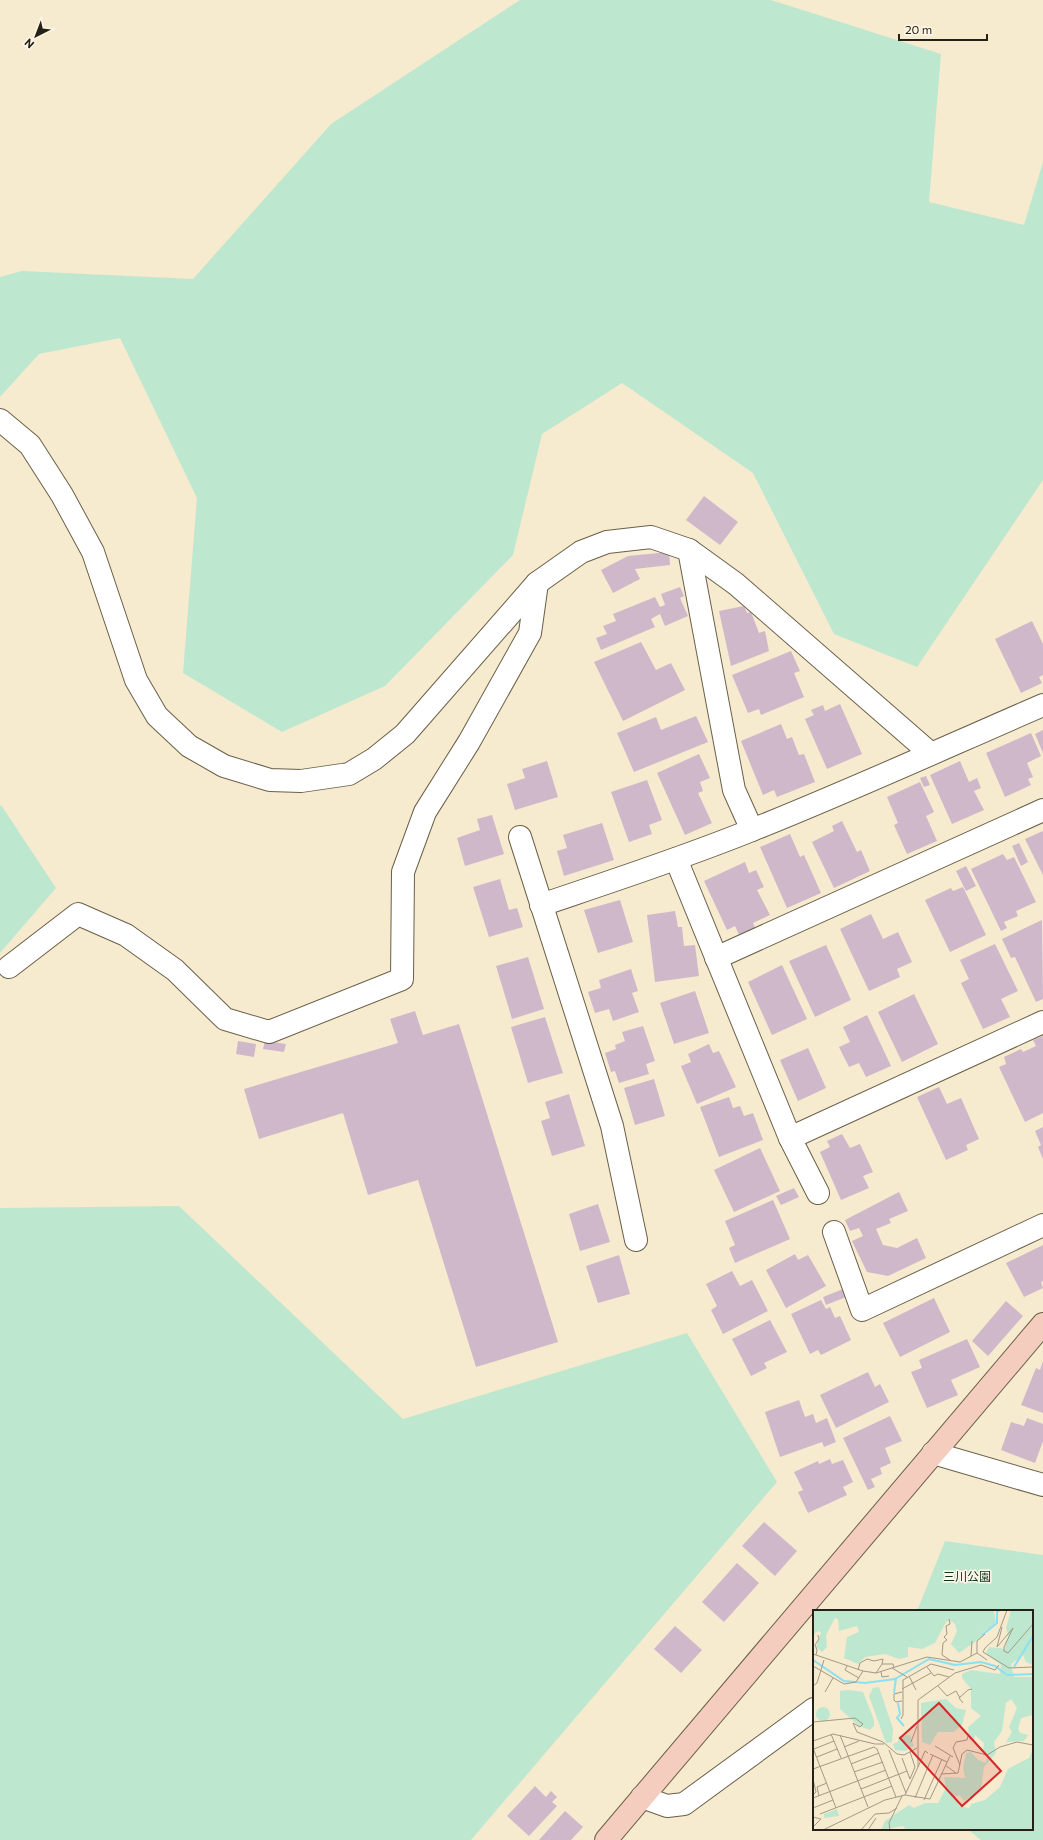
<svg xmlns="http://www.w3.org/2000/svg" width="1043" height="1840" viewBox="0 0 1043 1840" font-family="Commissioner,'Noto Sans JP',sans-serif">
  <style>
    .green { fill: #bde8cf }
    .building { fill: #d0b8cb }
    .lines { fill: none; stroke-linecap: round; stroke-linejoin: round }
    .street-casing { stroke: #6a6049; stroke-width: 24 }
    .secondary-casing { stroke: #6a6049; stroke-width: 24 }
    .street { stroke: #fff; stroke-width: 22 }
    .secondary { stroke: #f5cdbf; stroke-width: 22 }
    .labels { text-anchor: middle; stroke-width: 3; stroke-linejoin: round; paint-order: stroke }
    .park-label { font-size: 12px; fill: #113021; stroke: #fff7e7 }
    .inset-river { fill: none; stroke: #8be1f1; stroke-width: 2 }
    .inset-road { fill: none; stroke: #a39a85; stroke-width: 1 }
    .view { fill: #d62828; fill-opacity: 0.15; stroke: #d62828; stroke-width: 2 }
    .inset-edge { fill: none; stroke: #262117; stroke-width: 2 }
  </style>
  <rect width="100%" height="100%" fill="#f6eacf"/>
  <g class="green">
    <path d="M 520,0 L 771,0 L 941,54 L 929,202 L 1024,225 L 1043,162 L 1043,480 L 917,667 L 834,634 L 753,473 L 622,383 L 542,434 L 513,555 L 385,686 L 282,732 L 183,673 L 197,498 L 120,338 L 39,354 L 0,397 L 0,277 L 22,271 L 193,279 L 331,124 Z"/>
    <path d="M 1,805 L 56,888 L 0,953 L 0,806 Z"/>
    <path d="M 179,1206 L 403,1419 L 687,1333 L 777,1482 L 471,1840 L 0,1840 L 0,1208 Z"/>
    <path d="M 945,1541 L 1043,1555 L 1043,1840 L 981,1840 L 967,1829 L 1032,1829 L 1032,1611 L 917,1611 Z"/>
  </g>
  <g class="building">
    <path d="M 704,496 L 738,522 L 720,545 L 686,520 Z"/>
    <path d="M 669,552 L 670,565 L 635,569 L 640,579 L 613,593 L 601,570 L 628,556 Z"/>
    <path d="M 680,587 L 684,596 L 680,598 L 688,616 L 665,626 L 660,614 L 651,619 L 655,627 L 601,650 L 596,638 L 607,634 L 603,626 L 616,621 L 613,614 L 655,597 L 660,607 L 665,605 L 661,594 Z"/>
    <path d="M 744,606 L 747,613 L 751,612 L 759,633 L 765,631 L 769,651 L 731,666 L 719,611 Z"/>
    <path d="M 1032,621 L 1043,644 L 1043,675 L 1039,677 L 1042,683 L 1021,693 L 995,639 Z"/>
    <path d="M 641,642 L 656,670 L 671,663 L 685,690 L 623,721 L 594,662 Z"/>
    <path d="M 791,651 L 800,671 L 794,673 L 804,697 L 761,715 L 759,709 L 748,713 L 732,675 Z"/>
    <path d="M 840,704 L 862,754 L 827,769 L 805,719 L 814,715 L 811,710 L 823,705 L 825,711 Z"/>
    <path d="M 696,716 L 708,742 L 634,772 L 617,733 L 656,717 L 661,730 Z"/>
    <path d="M 781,724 L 787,739 L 792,737 L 799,755 L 804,754 L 815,782 L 777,797 L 774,790 L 763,795 L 741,741 Z"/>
    <path d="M 1043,730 L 1043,753 L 1035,734 Z"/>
    <path d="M 1031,733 L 1041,756 L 1027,763 L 1033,777 L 1028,779 L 1031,785 L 1005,797 L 986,753 Z"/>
    <path d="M 699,754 L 710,778 L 700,782 L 703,791 L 698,793 L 712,823 L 685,835 L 657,773 Z"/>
    <path d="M 547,761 L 558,797 L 515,810 L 507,784 L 525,778 L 522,769 Z"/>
    <path d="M 960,761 L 969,782 L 977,778 L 981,788 L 974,791 L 984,810 L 952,824 L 930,775 Z"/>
    <path d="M 926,776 L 930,785 L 924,787 L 920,778 Z"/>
    <path d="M 647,780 L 662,820 L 649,825 L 652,834 L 629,842 L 611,792 Z"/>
    <path d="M 920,782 L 934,812 L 926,816 L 937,841 L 907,854 L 894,825 L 898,823 L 887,797 Z"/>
    <path d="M 492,815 L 504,854 L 465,866 L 457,838 L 480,830 L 477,819 Z"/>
    <path d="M 842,821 L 857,852 L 861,850 L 870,871 L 834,888 L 812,842 L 834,831 L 832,826 Z"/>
    <path d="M 602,823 L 614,860 L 564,876 L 557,851 L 567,848 L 563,835 Z"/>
    <path d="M 1043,831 L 1043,875 L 1025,839 Z"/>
    <path d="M 790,834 L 800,857 L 804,855 L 821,893 L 787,908 L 760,847 Z"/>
    <path d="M 1019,843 L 1028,862 L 1021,866 L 1012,846 Z"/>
    <path d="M 1003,854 L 1007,860 L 1014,857 L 1036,902 L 1016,911 L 1018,916 L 1004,922 L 1007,928 L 1001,931 L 971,869 Z"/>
    <path d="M 745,862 L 749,873 L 756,870 L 764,887 L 757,890 L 770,915 L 753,923 L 756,930 L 740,937 L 735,926 L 727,930 L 704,881 Z"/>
    <path d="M 966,866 L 976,886 L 966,891 L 956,871 Z"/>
    <path d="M 500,879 L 509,910 L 517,908 L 523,927 L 489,937 L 473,887 Z"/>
    <path d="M 963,887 L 986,935 L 950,952 L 925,900 L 951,888 L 953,891 Z"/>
    <path d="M 620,900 L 633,942 L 598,953 L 584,910 Z"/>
    <path d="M 675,911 L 678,927 L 682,927 L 684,946 L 695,945 L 699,976 L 655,982 L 647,915 Z"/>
    <path d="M 871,914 L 883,939 L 898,932 L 912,962 L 897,969 L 900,977 L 869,991 L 840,929 Z"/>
    <path d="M 1042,920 L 1043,999 L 1036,1002 L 1015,957 L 1011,958 L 1002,939 Z"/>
    <path d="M 995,944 L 1018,991 L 1001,999 L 1010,1017 L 983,1029 L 961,983 L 969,979 L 960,960 Z"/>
    <path d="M 826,945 L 851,1000 L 815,1017 L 789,961 Z"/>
    <path d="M 528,957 L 544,1009 L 512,1019 L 496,966 Z"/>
    <path d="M 782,965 L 807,1019 L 772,1035 L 748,982 Z"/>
    <path d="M 631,969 L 638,991 L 632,993 L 639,1012 L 613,1021 L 609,1009 L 595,1013 L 588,992 L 601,988 L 599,980 Z"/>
    <path d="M 695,991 L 709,1033 L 674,1044 L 660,1003 Z"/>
    <path d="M 914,994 L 938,1044 L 902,1062 L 878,1012 Z"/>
    <path d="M 415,1011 L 423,1035 L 459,1024 L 558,1342 L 476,1367 L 418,1180 L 368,1195 L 343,1113 L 259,1139 L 244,1089 L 398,1043 L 390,1019 Z"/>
    <path d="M 867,1015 L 891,1066 L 866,1077 L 859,1063 L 849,1067 L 839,1047 L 850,1042 L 843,1027 Z"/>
    <path d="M 545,1017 L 563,1073 L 528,1083 L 511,1027 Z"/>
    <path d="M 643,1026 L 655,1061 L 646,1064 L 649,1074 L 619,1083 L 615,1071 L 611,1072 L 605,1053 L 616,1049 L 615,1045 L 625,1041 L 622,1032 Z"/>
    <path d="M 1043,1036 L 1043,1113 L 1025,1122 L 999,1067 L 1006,1064 L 1004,1057 L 1021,1049 L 1023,1052 L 1036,1046 L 1033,1040 Z"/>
    <path d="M 238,1041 L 256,1044 L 254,1057 L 236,1054 Z"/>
    <path d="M 265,1041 L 286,1044 L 284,1052 L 263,1049 Z"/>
    <path d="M 709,1044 L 713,1053 L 719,1051 L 736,1087 L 697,1104 L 681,1066 L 691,1062 L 688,1054 Z"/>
    <path d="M 808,1048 L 826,1088 L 798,1101 L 780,1060 Z"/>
    <path d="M 654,1079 L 665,1116 L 635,1125 L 624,1088 Z"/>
    <path d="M 939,1087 L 947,1104 L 961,1098 L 979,1139 L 966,1145 L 968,1150 L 946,1160 L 917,1097 Z"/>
    <path d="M 569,1094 L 585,1146 L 552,1156 L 541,1121 L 550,1118 L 545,1102 Z"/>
    <path d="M 729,1097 L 733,1108 L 740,1106 L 744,1116 L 753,1113 L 763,1140 L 719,1157 L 700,1107 Z"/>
    <path d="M 1043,1127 L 1043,1159 L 1038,1147 L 1041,1145 L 1035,1131 Z"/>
    <path d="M 842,1134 L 850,1148 L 860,1144 L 873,1172 L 863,1176 L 869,1188 L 841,1200 L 820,1152 L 830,1147 L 827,1141 Z"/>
    <path d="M 760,1148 L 780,1191 L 734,1212 L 714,1170 Z"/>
    <path d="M 794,1188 L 799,1197 L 781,1205 L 776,1196 Z"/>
    <path d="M 899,1192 L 908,1211 L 889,1219 L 891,1223 L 876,1229 L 883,1245 L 897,1248 L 917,1238 L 926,1258 L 888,1276 L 867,1272 L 852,1241 L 863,1236 L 859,1228 L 850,1231 L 845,1220 Z"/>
    <path d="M 773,1200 L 790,1239 L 735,1263 L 729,1248 L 735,1245 L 725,1221 Z"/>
    <path d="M 598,1204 L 610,1242 L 580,1251 L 569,1214 Z"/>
    <path d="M 1043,1245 L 1043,1281 L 1041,1282 L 1043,1288 L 1024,1297 L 1006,1263 Z"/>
    <path d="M 795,1254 L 798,1260 L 808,1255 L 826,1286 L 786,1308 L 766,1270 Z"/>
    <path d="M 619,1255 L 630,1294 L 598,1303 L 586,1266 Z"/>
    <path d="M 732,1271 L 740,1286 L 752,1280 L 768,1311 L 723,1334 L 711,1310 L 717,1306 L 706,1284 Z"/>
    <path d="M 843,1289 L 846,1297 L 826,1305 L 823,1297 Z"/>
    <path d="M 934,1298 L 950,1332 L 900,1357 L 883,1323 Z"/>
    <path d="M 821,1300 L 826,1309 L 830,1307 L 835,1318 L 840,1316 L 851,1340 L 821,1355 L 818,1350 L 810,1354 L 791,1314 Z"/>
    <path d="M 1006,1301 L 1023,1316 L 988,1356 L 972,1341 Z"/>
    <path d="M 770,1320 L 787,1352 L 764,1363 L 767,1368 L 751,1376 L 732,1339 Z"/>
    <path d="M 967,1339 L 980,1367 L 951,1380 L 958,1395 L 927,1408 L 911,1372 L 922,1368 L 919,1360 Z"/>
    <path d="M 1043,1361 L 1043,1413 L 1021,1405 L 1036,1368 L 1040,1370 Z"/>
    <path d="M 868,1372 L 875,1387 L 880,1384 L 889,1402 L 836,1428 L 820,1395 Z"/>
    <path d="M 799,1400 L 805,1417 L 813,1414 L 816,1423 L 827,1418 L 836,1442 L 824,1447 L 822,1442 L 780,1457 L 765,1412 Z"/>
    <path d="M 890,1416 L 902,1441 L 885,1448 L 891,1463 L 880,1468 L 882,1474 L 871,1479 L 875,1487 L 868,1490 L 843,1438 Z"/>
    <path d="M 1027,1418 L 1043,1424 L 1043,1441 L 1035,1463 L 1001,1450 L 1011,1422 L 1024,1426 Z"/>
    <path d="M 830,1459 L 832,1464 L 843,1460 L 853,1482 L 843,1487 L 847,1495 L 808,1513 L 798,1492 L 803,1490 L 794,1472 L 818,1461 L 819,1464 Z"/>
    <path d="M 764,1522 L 797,1551 L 775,1576 L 742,1546 Z"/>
    <path d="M 737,1563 L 759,1583 L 724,1622 L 702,1602 Z"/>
    <path d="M 675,1626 L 702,1650 L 681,1673 L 654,1649 Z"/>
    <path d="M 535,1786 L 546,1797 L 551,1791 L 557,1797 L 552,1802 L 557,1806 L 529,1836 L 507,1816 Z"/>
    <path d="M 565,1811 L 583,1827 L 571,1840 L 539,1840 Z"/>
  </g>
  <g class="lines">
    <defs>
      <g id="street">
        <path d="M 0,420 L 30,445 L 62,495 L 93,552 L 136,680 L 157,716 L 189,746 L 224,766 L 270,780 L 301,781 L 349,774 L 374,759 L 405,734 L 537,583 L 581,552 L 607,542 L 651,537 L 689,550 L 736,584 L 930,753"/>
        <path d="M 689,550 L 734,790 L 752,830"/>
        <path d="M 520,837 L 612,1126 L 636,1240"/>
        <path d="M 676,859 L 790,1138 L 818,1193"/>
        <path d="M 541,905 C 612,881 683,858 752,830 C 850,791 946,747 1043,705"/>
        <path d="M 716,958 L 1043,810"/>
        <path d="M 9,967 L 78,914 L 126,935 L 175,970 L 225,1019 L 269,1032 L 402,979 L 403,872 L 425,812 L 469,742 L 530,633 L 537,583"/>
        <path d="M 790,1138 L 1043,1022"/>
        <path d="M 834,1232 L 862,1310 L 1043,1225"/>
        <path d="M 933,1453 L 1043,1485"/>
        <path d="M 642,1797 L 667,1806 L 684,1804 L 814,1709"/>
      </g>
      <path id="secondary" d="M 606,1840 L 1043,1324"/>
    </defs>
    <use href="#street" class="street-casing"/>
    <use href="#secondary" class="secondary-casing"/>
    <use href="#street" class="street"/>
    <use href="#secondary" class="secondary"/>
  </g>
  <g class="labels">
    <g class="park-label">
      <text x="967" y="1581">三川公園</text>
    </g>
  </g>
  <g transform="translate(813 1610)">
    <rect width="220" height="220" fill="#f6eacf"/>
    <path d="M 0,0 L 181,0 L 183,13 L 170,22 L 169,27 L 146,43 L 138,34 L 144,21 L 142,14 L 136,10 L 133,12 L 122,33 L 109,39 L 95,37 L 95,47 L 86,49 L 72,44 L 52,47 L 45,54 L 31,48 L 34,27 L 46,22 L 44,16 L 26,21 L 25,9 L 22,8 L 13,25 L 14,37 L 9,42 L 3,37 L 8,23 L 6,21 L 2,23 L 0,29 ZM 198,0 L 220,0 L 220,55 L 213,52 L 210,45 L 198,54 L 201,67 L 220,67 L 220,105 L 208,108 L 205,119 L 207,123 L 215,125 L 211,131 L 193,132 L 199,122 L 196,117 L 204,98 L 198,89 L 193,93 L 189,121 L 181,132 L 183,143 L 171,157 L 168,180 L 151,191 L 146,185 L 142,187 L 146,196 L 156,198 L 158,194 L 172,190 L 187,177 L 195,159 L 216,148 L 220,139 L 220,220 L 93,220 L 90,216 L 68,220 L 72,211 L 96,195 L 101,198 L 112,193 L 125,193 L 133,178 L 131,167 L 152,168 L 150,158 L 153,143 L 158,142 L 164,149 L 172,153 L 174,149 L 174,144 L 170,141 L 171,133 L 162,125 L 161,131 L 156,130 L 155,117 L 168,106 L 158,98 L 158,79 L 149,68 L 149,64 L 158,60 L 187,64 L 188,55 L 173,43 L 176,37 L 192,39 L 193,31 L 196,27 L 193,18 ZM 66,77 L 80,119 L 79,132 L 73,133 L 56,86 L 60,78 ZM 36,80 L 50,82 L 61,110 L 61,116 L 57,120 L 46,116 L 27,99 L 27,81 ZM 133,89 L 143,98 L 153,100 L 149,115 L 141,122 L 125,122 L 117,135 L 109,132 L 108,93 ZM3 104a7 7 0 1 1 14 0a7 7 0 1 1-14 0ZM 97,125 L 101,136 L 92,141 L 82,140 L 80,134 L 85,132 L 86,126 ZM 24,199 L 26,206 L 11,208 L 11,204 Z" fill="#bde8cf"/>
    <path class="inset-river" d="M 169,25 L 184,13 L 184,2 L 187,0M 0,50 L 31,71 L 52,73 L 82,69 L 116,49 L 142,55 L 168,52 L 182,56 L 194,65 L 220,64M 201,57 L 220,26M 81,83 L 83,68M 85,93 L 87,104 L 84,108 L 91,116"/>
    <path class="inset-road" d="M 194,0 L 184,27 L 172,38 L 170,42 L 196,58 L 220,57M 136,9 L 137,14 L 133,16 L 134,24 L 131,27 L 134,30 L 130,33 L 129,45 L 137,50M 189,17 L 184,37 L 200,18 L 191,37 L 191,41 L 195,43 L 220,14M 172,24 L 164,31 L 164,43 L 174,50M 0,44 L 50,61 L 63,63 L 114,47 L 147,52 L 164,43M 3,45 L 4,40 L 2,35 L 6,29 L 5,25M 158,46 L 159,31M 0,56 L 31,74 L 43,72 L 50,61M 34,56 L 32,60 L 46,68M 114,57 L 121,66 L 125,64 L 136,67M 79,58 L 94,67M 45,60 L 47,53 L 54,49 L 61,51 L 70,49 L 69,54M 68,62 L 69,67 L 76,66M 63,63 L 69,54 L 80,54 L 81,58M 96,66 L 103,80M 0,76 L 4,73 L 11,50M 125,76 L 134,86 L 143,81 L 147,88M 89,79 L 118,63M 12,82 L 20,68M 89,82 L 81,84 L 81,90 L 83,92 L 89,91M 150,93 L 146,88 L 155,80 L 159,79M 88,109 L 90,105 L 90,70 L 118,54 L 141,60M 0,112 L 42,108 L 50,114 L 47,117 L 40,113 L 44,122 L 70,132 L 84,144 L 91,145 L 104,138M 18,124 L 28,148M 27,125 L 55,197M 0,131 L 20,124 L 62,134 L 71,134M 98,132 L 104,116M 122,136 L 140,147M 31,137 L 46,131M 0,138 L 23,198M 1,139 L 21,131M 76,140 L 93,183M 97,142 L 102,157 L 97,169M 117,144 L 134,152M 4,147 L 24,139M 89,148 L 97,169M 38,154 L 66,143M 132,155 L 143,163M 147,155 L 140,138 L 143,132 L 154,130 L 155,126M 105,157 L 112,141 L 115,143M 0,159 L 61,137 L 64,139 L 83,187M 41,162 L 70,152M 128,164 L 145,163 L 149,144 L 154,140 L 174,145 L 187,137 L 204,132 L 220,135M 0,169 L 3,182 L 0,185M 48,179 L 94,161M 92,185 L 105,157 L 105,90 L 142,63 L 168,55 L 182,60 L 186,55M 6,186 L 4,177 L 14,173M 0,188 L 73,160M 102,188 L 120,145M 111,190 L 129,149M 0,198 L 20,190M 7,204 L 79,176M 0,207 L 8,209 L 0,217M 10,220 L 72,190 L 92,185 L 117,189 L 137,146M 48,220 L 62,204 L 76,203 L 84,198M 55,220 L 63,208M 77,220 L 76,213 L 89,186"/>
    <path class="view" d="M 126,93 L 188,161 L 149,196 L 87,128 Z"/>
    <rect width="220" height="220" class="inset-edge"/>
  </g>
  <g transform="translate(36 36) rotate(222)" stroke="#fff7e7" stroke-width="3" paint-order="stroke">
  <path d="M0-3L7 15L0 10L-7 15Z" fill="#262117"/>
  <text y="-6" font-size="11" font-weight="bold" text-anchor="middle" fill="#262117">N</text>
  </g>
  <path d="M899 34v6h88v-6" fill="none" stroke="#262117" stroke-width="2"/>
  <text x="905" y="34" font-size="12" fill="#262117" stroke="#fff7e7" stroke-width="3" paint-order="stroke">20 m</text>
</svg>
